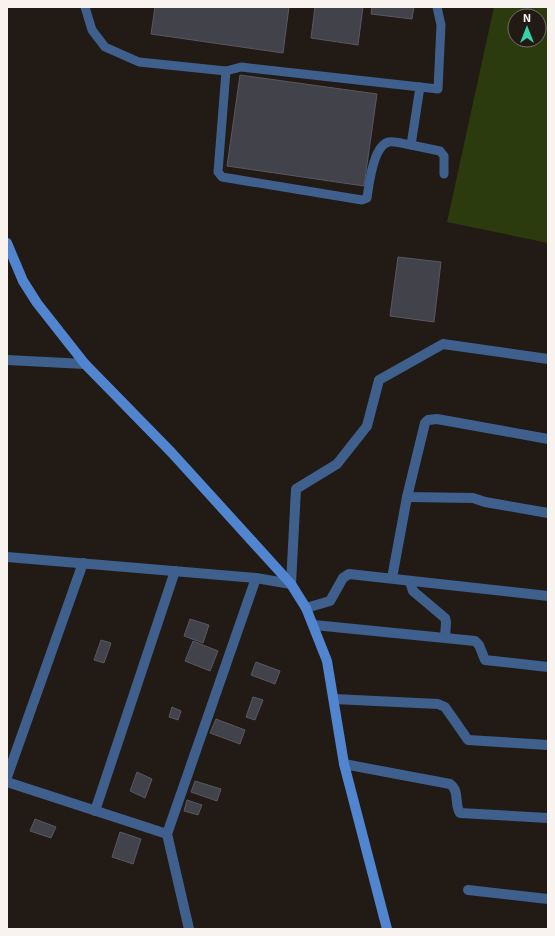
<svg xmlns="http://www.w3.org/2000/svg" width="555" height="936" viewBox="0 0 555 936" font-family="'Exo 2',sans-serif">
  <style>
    .green { fill: #2c3b0e; fill-rule: evenodd }
    .building { fill: #42424b; stroke: #595861 }
    .lines { fill: none; stroke-linecap: round; stroke-linejoin: round }
    .lane { stroke: #3f5f8d; stroke-width: 9 }
    .street { stroke: #3f5f8d; stroke-width: 10 }
    .secondary { stroke: #5185d0; stroke-width: 10 }
  </style>
  <rect width="100%" height="100%" fill="#211a15"/>
  <path class="green" d="M 494,7 L 548,7 L 548,243 L 447,222 ZM 515,16 L 539,16 L 539,40 L 515,40 Z"/>
  <g class="building">
    <path d="M 155,7 L 289,7 L 283,53 L 151,34 Z"/>
    <path d="M 315,7 L 363,7 L 358,45 L 311,38 Z"/>
    <path d="M 372,7 L 414,7 L 412,19 L 371,14 Z"/>
    <path d="M 240,75 L 377,94 L 364,186 L 227,166 Z"/>
    <path d="M 398,257 L 441,262 L 434,322 L 390,316 Z"/>
    <path d="M 190,619 L 209,625 L 203,643 L 184,636 Z"/>
    <path d="M 101,640 L 111,643 L 104,663 L 94,660 Z"/>
    <path d="M 193,641 L 218,651 L 210,671 L 185,661 Z"/>
    <path d="M 256,662 L 280,671 L 275,684 L 251,675 Z"/>
    <path d="M 253,697 L 263,700 L 255,720 L 246,717 Z"/>
    <path d="M 172,707 L 181,711 L 178,720 L 169,717 Z"/>
    <path d="M 216,719 L 245,730 L 240,744 L 210,733 Z"/>
    <path d="M 137,772 L 152,779 L 145,798 L 130,791 Z"/>
    <path d="M 195,781 L 221,789 L 217,801 L 191,792 Z"/>
    <path d="M 187,800 L 202,805 L 198,815 L 184,811 Z"/>
    <path d="M 35,819 L 56,827 L 51,838 L 30,831 Z"/>
    <path d="M 120,832 L 141,839 L 133,864 L 112,857 Z"/>
  </g>
  <g class="lines">
    <g class="lane">
      <path d="M 85,7 L 92,30 L 105,47 L 139,62 L 226,71 L 241,67 L 438,89 L 441,25 L 437,7"/>
      <path d="M 226,71 L 218,172 L 222,177 L 362,200 L 367,198 C 369,185 373,145 389,142 C 395,141 404,144 411,145"/>
      <path d="M 420,87 L 411,145 L 440,151 L 444,156 L 444,174"/>
    </g>
    <g class="street">
      <path d="M 7,360 L 85,364"/>
      <path d="M 407,497 L 473,498 L 485,502 L 548,513"/>
      <path d="M 7,557 L 256,578 L 291,584 L 296,489 L 337,464 L 367,426 L 379,380 L 443,344 L 548,359"/>
      <path d="M 392,578 L 407,497 L 425,423 L 428,420 L 437,419 L 548,439"/>
      <path d="M 410,582 L 413,591 L 445,618 L 446,622 L 445,638"/>
      <path d="M 306,608 L 330,601 L 343,578 L 349,574 L 548,596"/>
      <path d="M 314,625 L 475,641 L 479,645 L 485,660 L 548,667"/>
      <path d="M 334,699 L 438,704 L 445,707 L 468,740 L 548,745"/>
      <path d="M 344,764 L 450,784 C 460,791 454,804 460,813 L 548,818"/>
      <path d="M 7,777 L 83,563"/>
      <path d="M 7,782 L 167,834 L 189,929"/>
      <path d="M 95,811 L 175,571"/>
      <path d="M 167,834 L 256,578"/>
      <path d="M 468,890 L 548,899"/>
    </g>
    <path class="secondary" d="M 7,243 L 23,281 L 37,303 L 85,364 L 172,453 L 291,584 L 306,608 L 327,661 L 344,764 L 387,929"/>
  </g>
  <rect width="555" height="936" fill="none" stroke="#f9f3f0" stroke-width="16"/>
  <g transform="translate(527 28)"><circle r="19" fill="#211a15" stroke="#77716d"/>
  <path d="M0-3L7 15L0 10L-7 15Z" fill="#33d4a8"/>
  <text y="-6" font-size="11" font-weight="bold" text-anchor="middle" fill="#f9f3f0">N</text>
  </g>
</svg>
